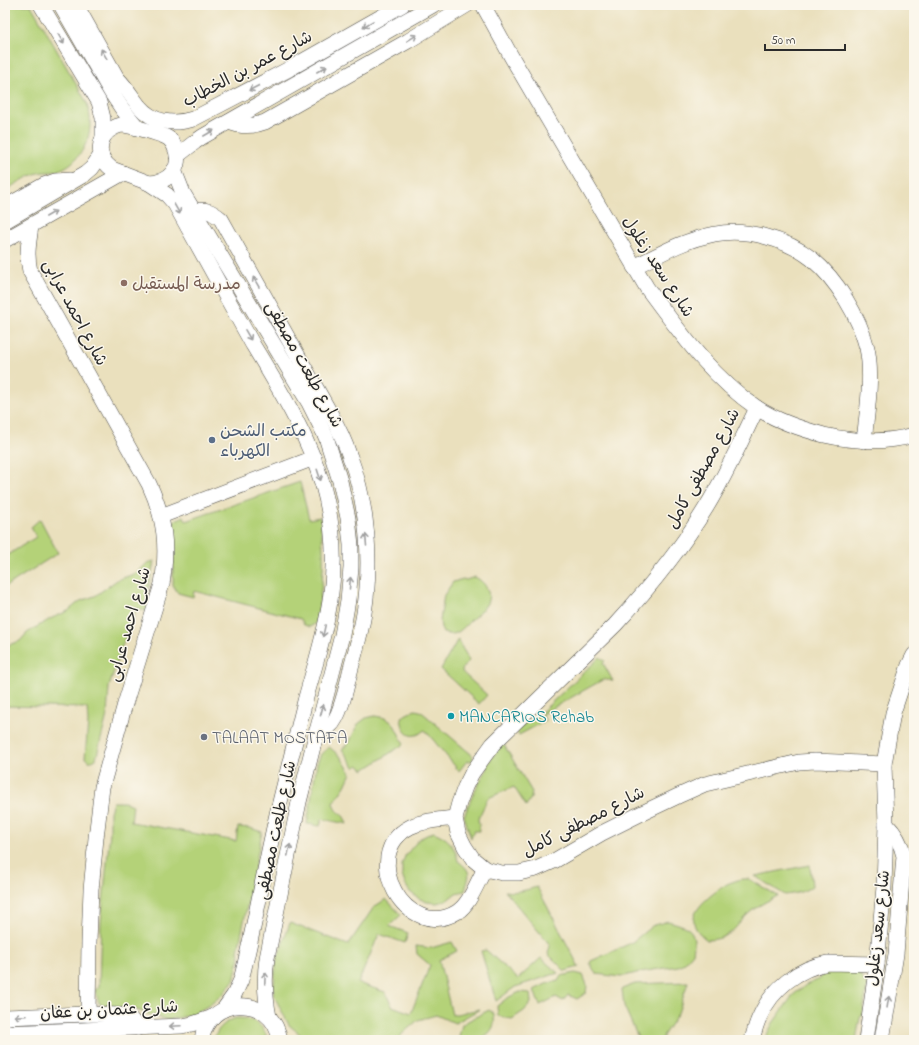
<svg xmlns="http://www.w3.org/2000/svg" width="919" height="1045" viewBox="0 0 919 1045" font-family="'Indie Flower','Playpen Sans Arabic',sans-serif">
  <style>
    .green { fill: #b4d278; stroke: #707e52 }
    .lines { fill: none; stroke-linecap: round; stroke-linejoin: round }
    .minor-casing { stroke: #484641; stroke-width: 16 }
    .minor { stroke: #fff; stroke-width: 15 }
    .oneway { stroke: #a0a0a0 }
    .education-dot { fill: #8d6e63; stroke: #fbf7ec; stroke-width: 1.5 }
    .service-dot { fill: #5c6f8a; stroke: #fbf7ec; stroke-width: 1.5 }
    .culture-dot { fill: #0f9aa8; stroke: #fbf7ec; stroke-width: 1.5 }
    .worship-dot { fill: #6b7280; stroke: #fbf7ec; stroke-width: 1.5 }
    .labels { text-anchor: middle; stroke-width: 3; stroke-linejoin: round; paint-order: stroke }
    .street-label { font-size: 17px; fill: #2b2b2b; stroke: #fbf7ec }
    .education-label { font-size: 17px; fill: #785e54; stroke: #fbf7ec; text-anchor: start }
    .service-label { font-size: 17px; fill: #4e5e75; stroke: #fbf7ec; text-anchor: start }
    .culture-label { font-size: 17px; fill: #0d838f; stroke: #fbf7ec; text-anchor: start }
    .worship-label { font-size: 17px; fill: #5b616d; stroke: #fbf7ec; text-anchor: start }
  </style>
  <rect width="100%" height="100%" fill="#fbf7ec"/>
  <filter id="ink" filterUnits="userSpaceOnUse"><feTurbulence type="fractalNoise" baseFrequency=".025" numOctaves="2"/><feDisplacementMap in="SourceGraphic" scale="8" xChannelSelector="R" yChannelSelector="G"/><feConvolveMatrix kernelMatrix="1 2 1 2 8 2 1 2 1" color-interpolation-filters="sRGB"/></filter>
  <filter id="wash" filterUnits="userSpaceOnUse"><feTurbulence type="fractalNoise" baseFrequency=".012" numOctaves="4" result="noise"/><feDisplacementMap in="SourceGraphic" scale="16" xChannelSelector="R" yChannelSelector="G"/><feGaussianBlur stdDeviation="0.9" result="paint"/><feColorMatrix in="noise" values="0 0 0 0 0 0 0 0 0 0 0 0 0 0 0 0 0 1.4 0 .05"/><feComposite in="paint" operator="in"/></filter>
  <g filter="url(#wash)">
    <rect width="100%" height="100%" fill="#eae0bd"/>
    <g class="green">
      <path d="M 5,5 L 31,5 L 87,103 C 88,108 90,113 90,118 C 92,141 78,165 56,171 C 50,173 44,171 38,173 C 27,176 15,185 5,190 Z"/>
      <path d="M 300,482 L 309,519 L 320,517 C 322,534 324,552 323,570 C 322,588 319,605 316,623 L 310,627 L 304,625 L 301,619 L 194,591 L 193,597 L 178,593 L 173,585 L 174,521 L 184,516 L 186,521 Z"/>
      <path d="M 40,519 L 58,553 L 5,587 L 5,554 L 6,556 L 36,537 L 31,527 Z"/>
      <path d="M 154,561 L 147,597 L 150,601 L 146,611 L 137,608 L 121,649 L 109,687 L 107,715 L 96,759 C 91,762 89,762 85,758 L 88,722 L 87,708 L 5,706 L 5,646 L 20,641 L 27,633 L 35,628 L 52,618 L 68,611 L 80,601 L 95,596 L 117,580 L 134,574 L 139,571 L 147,563 Z"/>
      <path d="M 475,577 C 485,582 493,593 486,605 C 482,611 475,616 470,621 C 466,625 461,631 456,633 C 451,635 448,634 443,633 L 441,628 L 440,621 L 444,595 L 453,582 L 463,579 L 466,580 Z"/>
      <path d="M 458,639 C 460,647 466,652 469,661 C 466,664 462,667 462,672 L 487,695 L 479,704 L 441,669 Z"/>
      <path d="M 600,657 L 605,661 L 603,663 L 613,681 L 604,679 L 542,714 L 545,721 L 519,735 L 517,732 L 528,720 L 532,721 Z"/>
      <path d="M 415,710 L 420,711 L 424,714 L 472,755 L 473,759 L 471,761 L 467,761 L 459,771 L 425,730 C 422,731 419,735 416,735 C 404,738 402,725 401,717 Z"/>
      <path d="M 375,716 L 385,718 L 393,723 L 404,744 L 364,770 L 358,765 L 355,768 L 342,749 L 349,743 L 358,724 L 366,718 Z"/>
      <path d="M 504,745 L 532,792 L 531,798 L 526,806 L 514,787 L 488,798 L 478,819 L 480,831 L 474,831 L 471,838 L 464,816 L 474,792 L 486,771 L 488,763 L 501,746 Z"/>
      <path d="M 329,747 L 340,756 L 351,773 L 345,786 L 333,803 C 336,814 338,810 344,817 C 345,819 346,822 347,824 L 322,819 L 320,826 L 307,824 L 317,763 L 321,754 Z"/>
      <path d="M 113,802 L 124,802 L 133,805 L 131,822 L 236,841 L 238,827 L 250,828 L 262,832 L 238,951 L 240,957 L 234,980 L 223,994 L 211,1004 L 192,1015 L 167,1020 L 137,1010 L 107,1006 L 99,1003 L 95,990 L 99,987 L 101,922 L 110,832 L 110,812 Z"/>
      <path d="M 433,832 C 448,837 455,846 458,861 C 473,872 469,876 465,891 L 456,893 L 446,901 L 436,903 L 427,902 L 418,898 L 410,892 L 405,884 L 402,875 L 402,865 L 405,856 L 419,839 Z"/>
      <path d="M 810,865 L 812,886 C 805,892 794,894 785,895 L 755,876 Z"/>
      <path d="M 742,879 L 749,879 L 778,896 C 767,901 757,906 748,914 C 733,929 731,939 707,940 C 702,936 695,930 694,923 C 691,908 716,891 727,884 C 732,882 737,880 742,879 Z"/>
      <path d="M 537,887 L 579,967 L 565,971 L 548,954 L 550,945 L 505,891 C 515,893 527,890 537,887 Z"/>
      <path d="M 386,899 L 401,915 L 389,926 L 408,933 L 405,943 L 379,934 L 358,983 L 385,992 L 392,1006 L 411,1013 L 430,965 L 417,954 L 416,946 L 431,948 L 452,942 L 457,951 L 439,960 L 452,1015 L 480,1009 L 455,1023 L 436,1015 L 418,1020 L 401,1035 L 399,1040 L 307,1040 L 289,1025 L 273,994 L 276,962 L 290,923 L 348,945 L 374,907 Z"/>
      <path d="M 668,921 C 689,927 697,929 693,953 L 684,963 L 678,966 L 640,972 L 621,977 L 596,974 L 590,963 L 591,961 L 631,943 L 652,926 Z"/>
      <path d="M 486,950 L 518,979 L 541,958 L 558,973 L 515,987 L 496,1001 L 481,951 Z"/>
      <path d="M 837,967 L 849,968 L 861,975 L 867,986 L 863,1014 L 860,1018 L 856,1040 L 764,1040 L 773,1023 L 793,995 L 806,985 L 820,979 L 824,972 Z"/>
      <path d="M 575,973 L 583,975 L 587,985 L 586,993 L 577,999 L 568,995 L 563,1001 L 556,997 L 540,1005 L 538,1001 L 534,990 L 546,984 L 558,981 L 561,976 Z"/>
      <path d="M 688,982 L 678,1013 L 663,1036 L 663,1040 L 639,1040 L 624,1006 L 622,989 L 635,984 Z"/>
      <path d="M 520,992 L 530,993 L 531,1003 L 524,1011 L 512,1019 L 498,1016 L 497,1006 L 507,998 Z"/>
      <path d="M 489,1010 L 494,1014 C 494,1018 495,1024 493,1027 C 487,1040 473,1040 461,1040 L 459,1036 L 462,1025 L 468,1021 Z"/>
      <path d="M 236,1018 C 252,1018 263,1023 268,1040 L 214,1040 C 217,1028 225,1022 236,1018 Z"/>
    </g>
  </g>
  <g filter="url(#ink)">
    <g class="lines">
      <defs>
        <g id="minor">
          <path d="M 41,5 L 99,102 L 103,118 L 103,137"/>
          <path d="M 61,5 L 111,92 L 123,110 L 138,128"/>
          <path d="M 76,5 L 122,87"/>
          <path d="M 483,5 L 511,56 L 647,288 C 679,331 711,377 757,408 C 777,421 801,429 824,435 C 855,442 884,444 914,435"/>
          <path d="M 118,79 C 126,87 132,97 139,106 C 153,123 174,125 193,119 L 289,69 L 402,5"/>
          <path d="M 229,122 C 241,127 252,127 265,122 L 408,41 L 467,5"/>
          <path d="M 121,125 C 130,125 161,134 168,138 C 171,140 174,145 175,148 C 184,167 168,183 149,183 L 112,169 C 93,155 98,131 121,125 Z"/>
          <path d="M 177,156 L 195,142 L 202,137 L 433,5"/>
          <path d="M 174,170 L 183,193 L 309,403 L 326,437 L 340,481 L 348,518 L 351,545 L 351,568 L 348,600 L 342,635 L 318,727 L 299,802 L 267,958 C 264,978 265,997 269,1017"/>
          <path d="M 149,183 L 167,195 L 175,204 C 201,251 227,298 253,345 C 280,390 308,435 323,486 C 333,522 336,563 330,601 C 325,635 314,668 305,701 C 296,736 288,771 279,806 C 265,863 256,922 241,980 L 234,995 L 224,1009"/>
          <path d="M 5,207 L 44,185 L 55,181 L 70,180"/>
          <path d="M 194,211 C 207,209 211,211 221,219 L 330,413 C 338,427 345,442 350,457 C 368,505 372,563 364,613 C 361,633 355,653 350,672 C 347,685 340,718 330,726 C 326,729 321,730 316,732"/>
          <path d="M 5,221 L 85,174 L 92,168 L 101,155"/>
          <path d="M 31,226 C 29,242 26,254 30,271 L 149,484 C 165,518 168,547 162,584 L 125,704 L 102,787 L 96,838 L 91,890 L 89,942 L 88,1014"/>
          <path d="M 5,240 L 123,173"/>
          <path d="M 634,267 C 662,253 684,240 715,234 C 746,228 787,239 812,259 C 837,280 859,316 867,348 C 873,376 867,413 864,441"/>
          <path d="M 757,408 C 741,441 726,475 707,506 C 681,549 649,588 615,625 L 493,744 L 472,773 L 465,787 L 459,803 L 455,818 L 458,833 L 465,847 L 473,859 L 485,869 L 502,873 L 519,873 L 536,869 L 554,861 L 602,833 L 640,814 L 678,796 L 705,784 L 799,762 L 815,761 L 884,764"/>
          <path d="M 161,516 L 314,458"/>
          <path d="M 455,818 C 441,820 423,820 410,827 C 357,855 407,943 457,912 C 470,904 477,882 485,869"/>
          <path d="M 5,1017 L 88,1014 L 120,1015 L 129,1017 L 138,1028"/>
          <path d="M 5,1033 L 182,1026 L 192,1024 L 213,1017"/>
          <path d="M 202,1040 C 206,997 272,992 280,1040"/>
          <path d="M 752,1040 C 754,1032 756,1024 760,1016 C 772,989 798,968 828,963 L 877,964"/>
          <path d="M 866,1040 L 877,964 L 884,887 L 886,824 L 884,764 L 893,713 L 909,665 L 914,655"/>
          <path d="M 882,1040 L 896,954 L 904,856 C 901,843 896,834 886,824"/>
        </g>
      </defs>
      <use href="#minor" class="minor-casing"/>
      <use href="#minor" class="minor"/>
    </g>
    <defs><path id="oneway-shaft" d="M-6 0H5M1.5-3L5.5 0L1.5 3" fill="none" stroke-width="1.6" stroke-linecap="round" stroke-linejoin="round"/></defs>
    <g class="oneway">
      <use href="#oneway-shaft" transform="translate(368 24) rotate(150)"/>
      <use href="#oneway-shaft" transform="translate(412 38) rotate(-31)"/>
      <use href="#oneway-shaft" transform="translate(61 39) rotate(59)"/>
      <use href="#oneway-shaft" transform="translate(104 54) rotate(-120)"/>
      <use href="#oneway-shaft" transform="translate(322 69) rotate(-30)"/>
      <use href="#oneway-shaft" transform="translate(254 88) rotate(153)"/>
      <use href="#oneway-shaft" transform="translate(209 133) rotate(-30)"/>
      <use href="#oneway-shaft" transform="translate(177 209) rotate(60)"/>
      <use href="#oneway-shaft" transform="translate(51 214) rotate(-30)"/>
      <use href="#oneway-shaft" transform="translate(256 282) rotate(-120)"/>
      <use href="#oneway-shaft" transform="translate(248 335) rotate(60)"/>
      <use href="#oneway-shaft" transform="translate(319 475) rotate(72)"/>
      <use href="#oneway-shaft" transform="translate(366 540) rotate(-95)"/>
      <use href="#oneway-shaft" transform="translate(350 583) rotate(-85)"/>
      <use href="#oneway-shaft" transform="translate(324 631) rotate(102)"/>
      <use href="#oneway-shaft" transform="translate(322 710) rotate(-75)"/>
      <use href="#oneway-shaft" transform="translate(289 850) rotate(-78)"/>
      <use href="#oneway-shaft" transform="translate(265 978) rotate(-88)"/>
      <use href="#oneway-shaft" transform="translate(888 1002) rotate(-81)"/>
      <use href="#oneway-shaft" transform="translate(20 1016) rotate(178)"/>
      <use href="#oneway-shaft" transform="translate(175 1026) rotate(177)"/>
    </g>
  </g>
  <circle class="education-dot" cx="124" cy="283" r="4"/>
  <circle class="service-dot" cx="212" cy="440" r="4"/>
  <circle class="culture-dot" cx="451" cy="716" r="4"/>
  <circle class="worship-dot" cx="204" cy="737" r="4"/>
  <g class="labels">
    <g class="street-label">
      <text transform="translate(247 68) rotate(-28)" y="6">شارع عمر بن الخطاب</text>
      <text transform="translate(659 266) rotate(57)" y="6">شارع سعد زغلول</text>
      <text transform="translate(76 312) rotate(62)" y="6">شارع احمد عرابى</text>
      <text transform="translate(305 364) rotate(61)" y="6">شارع طلعت مصطفى</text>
      <text transform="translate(702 468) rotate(-61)" y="6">شارع مصطفى كامل</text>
      <text transform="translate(128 624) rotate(-74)" y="6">شارع احمد عرابى</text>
      <text transform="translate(583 821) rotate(-27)" y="6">شارع مصطفى كامل</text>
      <text transform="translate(275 830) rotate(-78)" y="6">شارع طلعت مصطفى</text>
      <text transform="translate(877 928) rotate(-84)" y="6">شارع سعد زغلول</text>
      <text transform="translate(109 1009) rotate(-3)" y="6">شارع عثمان بن عفان</text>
    </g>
    <g class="education-label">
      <text x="132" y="289">مدرسة المستقبل</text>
    </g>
    <g class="service-label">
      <text x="220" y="436">مكتب الشحن<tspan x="220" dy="20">الكهرباء</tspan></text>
    </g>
    <g class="culture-label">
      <text x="459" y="722">MANCARIOS Rehab</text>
    </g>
    <g class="worship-label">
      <text x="212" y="743">TALAAT MOSTAFA</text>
    </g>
  </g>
  <rect width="919" height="1045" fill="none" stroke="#fbf7ec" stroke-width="20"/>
  <path d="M765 44v6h80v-6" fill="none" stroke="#2b2b2b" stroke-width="2"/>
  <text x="771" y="44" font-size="12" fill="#2b2b2b" stroke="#fbf7ec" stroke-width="3" paint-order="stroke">50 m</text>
</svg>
